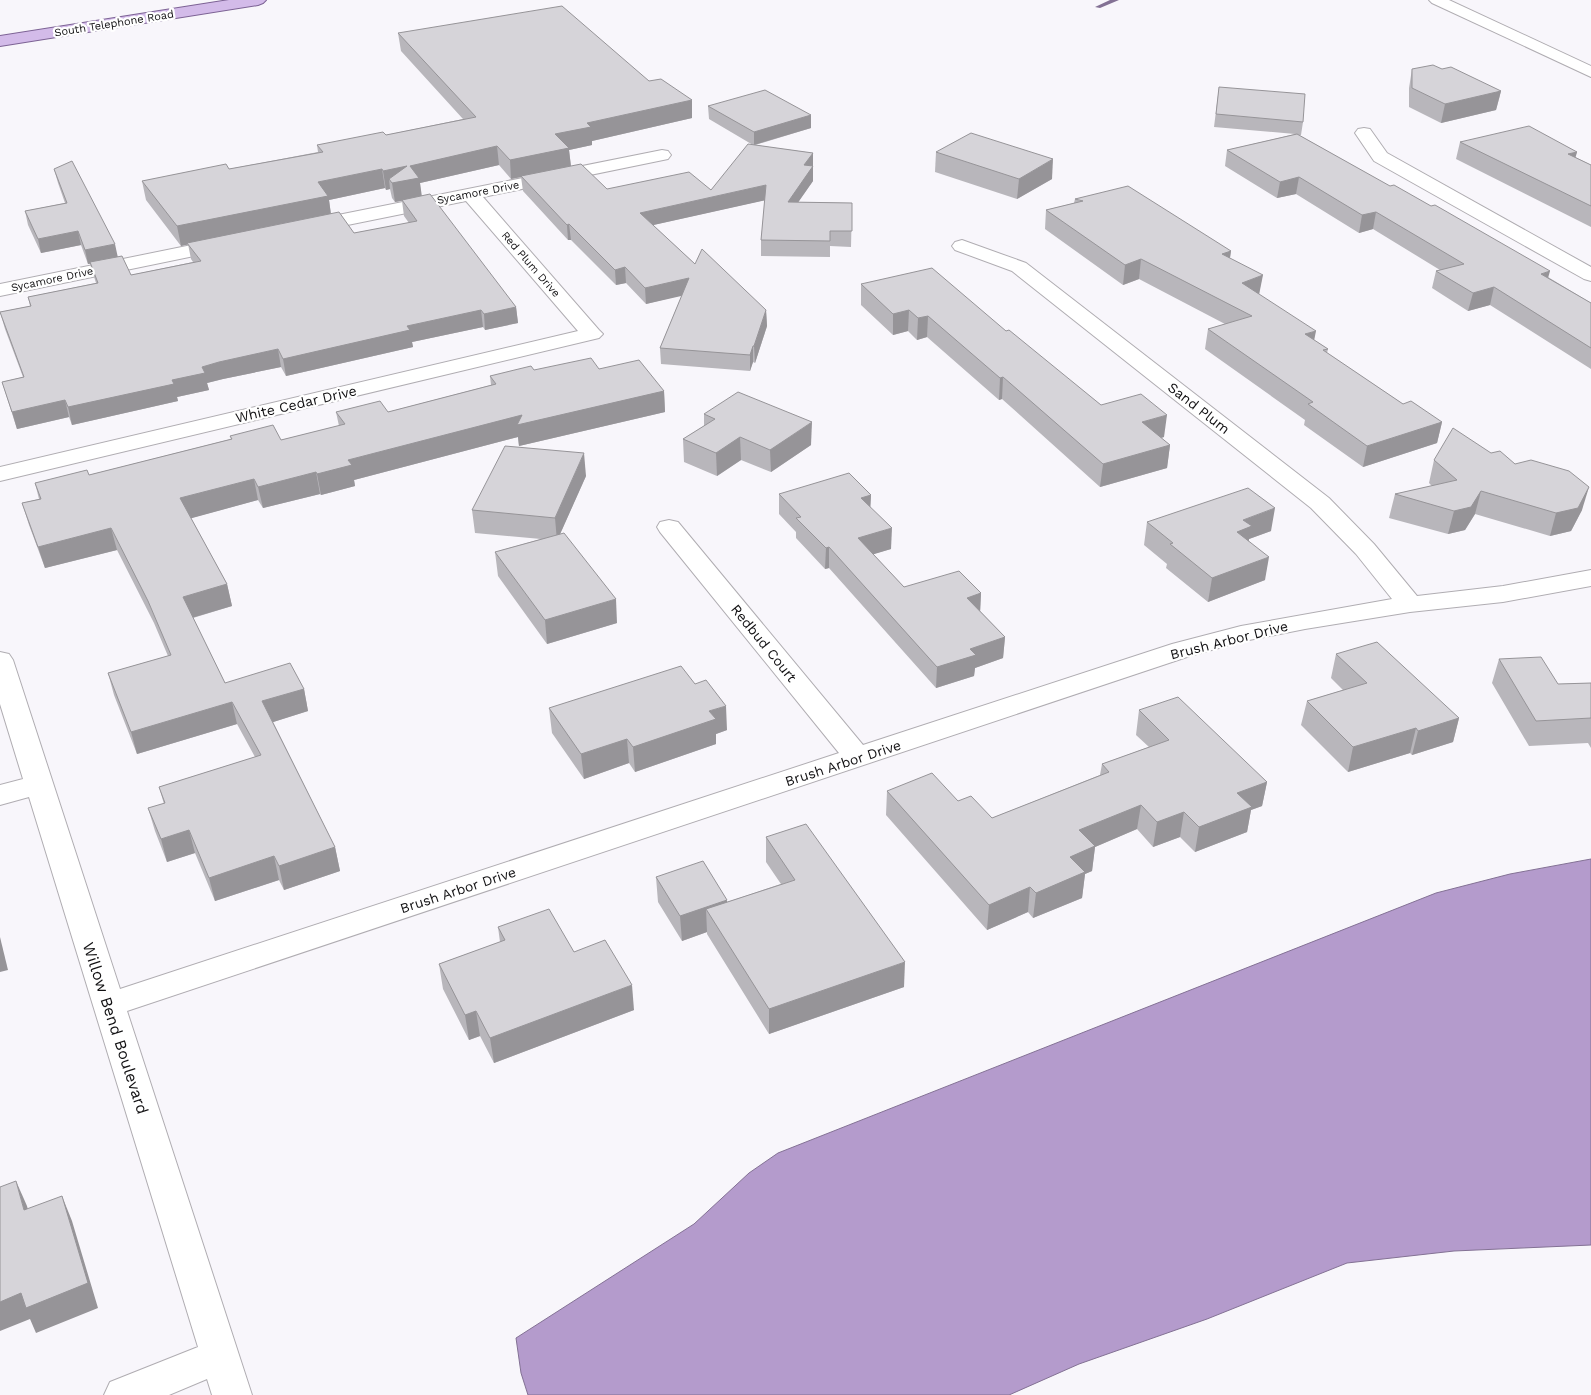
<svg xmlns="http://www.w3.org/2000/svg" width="1591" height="1395" viewBox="0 0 1591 1395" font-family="'Work Sans',sans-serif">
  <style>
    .water { fill: #b49bcc; stroke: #837194 }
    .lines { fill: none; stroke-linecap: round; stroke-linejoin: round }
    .stream { fill: #837194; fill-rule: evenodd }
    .minor-casing { stroke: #b0adb2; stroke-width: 2 }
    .major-casing { stroke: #7c6294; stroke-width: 2 }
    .minor { fill: #fff; fill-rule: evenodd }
    .major { fill: #d3bbe9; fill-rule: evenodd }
    .wall { fill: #b8b6bb; fill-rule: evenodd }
    .shaded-wall { fill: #969498 }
    .building { fill: #d6d4d9; stroke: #969498 }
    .labels { text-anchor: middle; stroke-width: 4.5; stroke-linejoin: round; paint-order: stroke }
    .far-street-label { font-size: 11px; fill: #111012; stroke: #fff }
    .street-label { font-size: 14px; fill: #111012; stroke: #fff }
    .near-street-label { font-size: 16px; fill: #111012; stroke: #fff }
  </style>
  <rect width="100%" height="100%" fill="#f8f6fb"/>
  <path class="water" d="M 1591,859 L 1591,1245 L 1454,1251 L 1347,1263 L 1207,1319 L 1079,1364 L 1009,1395 L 528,1395 L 521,1373 L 516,1338 L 694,1224 L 749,1173 L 778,1153 L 1436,893 L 1510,874 Z"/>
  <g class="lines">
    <path class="stream" d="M 1110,0 L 1119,0 L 1100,8 L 1095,7 Z"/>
    <defs>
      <g id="minor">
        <path d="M 1429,0 L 1449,0 L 1591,66 L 1591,77 L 1432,3 Z"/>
        <path d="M 1364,128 L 1370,129 L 1387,153 L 1591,267 L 1591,281 L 1584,279 L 1374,161 L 1355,133 L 1358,129 Z"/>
        <path d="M 662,150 L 668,151 L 671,155 L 668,159 L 483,197 L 599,330 L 603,334 L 599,338 L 0,481 L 0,467 L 578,331 L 466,201 L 308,233 L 301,231 L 298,227 L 301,223 L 308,221 Z"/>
        <path d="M 226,238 L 233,240 L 236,244 L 233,248 L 0,296 L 0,284 Z"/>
        <path d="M 962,240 L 1026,263 L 1329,498 L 1374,544 L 1417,596 L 1503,586 L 1591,570 L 1591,586 L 1503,602 L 1410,612 L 1305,629 L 1244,641 L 1190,656 L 127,1011 L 252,1395 L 212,1395 L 207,1379 L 169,1395 L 104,1395 L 110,1382 L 198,1347 L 29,797 L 0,805 L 0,785 L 23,779 L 0,704 L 0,652 L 9,654 L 13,660 L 120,989 L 839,753 L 660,532 L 657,527 L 660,522 L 669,520 L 678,522 L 863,745 L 1172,644 L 1241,626 L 1392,599 L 1356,554 L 1311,508 L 1012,271 L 955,250 L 952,246 L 955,242 Z"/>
      </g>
      <path id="major" d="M 229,0 L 266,0 L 263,3 L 258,5 L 0,46 L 0,36 Z"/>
    </defs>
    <use href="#minor" class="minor-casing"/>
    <use href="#major" class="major-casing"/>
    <use href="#minor" class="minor"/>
    <use href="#major" class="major"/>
  </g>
  <g class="wall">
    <path d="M 398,33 L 649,81 L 692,100 L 692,118 L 592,141 L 592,145 L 569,150 L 571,166 L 607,189 L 711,190 L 753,145 L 709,119 L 708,106 L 811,115 L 811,128 L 755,145 L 813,153 L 813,181 L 798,202 L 852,203 L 851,247 L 830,246 L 830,257 L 761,256 L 761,240 L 765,200 L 653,225 L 695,264 L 766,310 L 767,326 L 755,363 L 753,362 L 750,371 L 661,364 L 660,348 L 682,295 L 646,304 L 626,283 L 616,285 L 571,240 L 568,240 L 523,191 L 521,177 L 511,179 L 499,165 L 420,183 L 421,196 L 516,307 L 518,323 L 485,330 L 483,327 L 412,342 L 413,347 L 286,376 L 281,367 L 223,379 L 207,383 L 209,390 L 177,397 L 178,401 L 72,425 L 69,417 L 17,429 L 2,382 L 23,377 L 5,329 L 0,312 L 30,306 L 28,297 L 96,283 L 90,264 L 88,264 L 81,245 L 41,253 L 28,225 L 25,211 L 65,203 L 58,183 L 54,169 L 131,275 L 193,262 L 191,259 L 188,244 L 181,246 L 146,200 L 142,181 L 229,169 L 318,152 L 317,145 L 386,135 L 463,119 L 401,51 ZM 385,188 L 386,190 L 390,189 L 392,198 L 395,202 L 402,201 L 404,216 L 409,223 L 354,233 L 331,214 L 329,200 Z"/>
    <path d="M 1412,69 L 1442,69 L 1501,91 L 1496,110 L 1441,123 L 1409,107 L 1409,88 Z"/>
    <path d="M 1219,87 L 1303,122 L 1301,135 L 1299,135 L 1548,277 L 1591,303 L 1591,369 L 1490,305 L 1468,311 L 1432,288 L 1436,271 L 1440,270 L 1373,229 L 1359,233 L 1296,194 L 1277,198 L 1225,166 L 1227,150 L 1295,134 L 1214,127 Z"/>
    <path d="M 1460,142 L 1577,152 L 1575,157 L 1591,165 L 1591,227 L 1456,159 Z"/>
    <path d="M 936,152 L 1052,179 L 1017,199 L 935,172 Z"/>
    <path d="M 1075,199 L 1231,251 L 1230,258 L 1259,295 L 1314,340 L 1328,349 L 1327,353 L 1403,404 L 1442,422 L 1437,443 L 1363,467 L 1304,425 L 1305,420 L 1205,349 L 1208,329 L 1225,324 L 1139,279 L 1123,285 L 1045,229 L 1046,210 L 1074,203 Z"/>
    <path d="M 861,284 L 1006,331 L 1101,405 L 1164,437 L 1161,438 L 1170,445 L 1167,468 L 1100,487 L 1002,399 L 999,400 L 927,337 L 917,340 L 908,331 L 893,335 L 861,305 Z"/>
    <path d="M 599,369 L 664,391 L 665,412 L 519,446 L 518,437 L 354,480 L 355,486 L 321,495 L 320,494 L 263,508 L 258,500 L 191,518 L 227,584 L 232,606 L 193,618 L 225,683 L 304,689 L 308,711 L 273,722 L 335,847 L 340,871 L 284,890 L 279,880 L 215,901 L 195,853 L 167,862 L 155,831 L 148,808 L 164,804 L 159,787 L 255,757 L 237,724 L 137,754 L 114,695 L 108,673 L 168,656 L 154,623 L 117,550 L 45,568 L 29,525 L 22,503 L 39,499 L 35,483 L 89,475 L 231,439 L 230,436 L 281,440 L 339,426 L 336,412 L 388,412 L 491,385 L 490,376 L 534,370 Z"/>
    <path d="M 704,414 L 811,445 L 771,472 L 741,460 L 717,476 L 684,462 L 683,439 L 704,426 Z"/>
    <path d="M 1491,453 L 1515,464 L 1582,510 L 1571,531 L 1550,536 L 1475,514 L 1465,530 L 1448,534 L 1389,518 L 1395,494 L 1432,486 L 1429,483 L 1434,460 Z"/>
    <path d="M 586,476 L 560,534 L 617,623 L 547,644 L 498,576 L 495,552 L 541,539 L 475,533 L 472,510 Z"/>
    <path d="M 779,494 L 871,495 L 870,507 L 891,549 L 873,554 L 904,587 L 981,593 L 980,611 L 1005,637 L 1003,658 L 975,668 L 974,676 L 936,688 L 829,568 L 825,569 L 796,538 L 796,532 L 779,514 Z"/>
    <path d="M 1147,522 L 1271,531 L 1249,539 L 1249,541 L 1265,580 L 1208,602 L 1166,568 L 1167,564 L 1144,545 Z"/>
    <path d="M 1336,654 L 1459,718 L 1453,742 L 1412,755 L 1410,753 L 1348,772 L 1301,725 L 1307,701 L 1343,690 L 1331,678 Z"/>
    <path d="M 1499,659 L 1558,684 L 1591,683 L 1591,748 L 1588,743 L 1529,746 L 1492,683 Z"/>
    <path d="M 549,708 L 727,730 L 716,734 L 716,744 L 635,772 L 629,763 L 584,779 L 552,733 Z"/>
    <path d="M 1139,710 L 1267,782 L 1262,806 L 1251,810 L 1247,832 L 1195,852 L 1180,837 L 1153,847 L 1137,829 L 1095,847 L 1092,871 L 1085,874 L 1082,898 L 1033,918 L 1028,912 L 987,930 L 886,815 L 887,791 L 958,801 L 992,818 L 1100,775 L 1102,764 L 1149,747 L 1136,735 Z"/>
    <path d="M 766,837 L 904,987 L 769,1034 L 707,934 L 707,932 L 682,941 L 658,902 L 656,877 L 727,902 L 781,884 L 766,862 Z"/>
    <path d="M 498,927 L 574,952 L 634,1010 L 494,1063 L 480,1036 L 469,1040 L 443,989 L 439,964 L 500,942 Z"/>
  </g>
  <g class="shaded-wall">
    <path d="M 1501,91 L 1496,110 L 1441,123 L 1445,104 Z"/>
    <path d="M 692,100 L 692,118 L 592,141 L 592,145 L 569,150 L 571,167 L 511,179 L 510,160 L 555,134 L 587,123 Z"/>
    <path d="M 811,115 L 811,128 L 754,145 L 754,132 Z"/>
    <path d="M 497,146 L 499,165 L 420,183 L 422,197 L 395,202 L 392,183 L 389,179 L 390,189 L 386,190 L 383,171 Z"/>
    <path d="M 1577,152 L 1572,170 L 1568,154 Z"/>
    <path d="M 813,153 L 813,181 L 788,217 L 788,202 L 804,165 Z"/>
    <path d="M 1053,159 L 1052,179 L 1017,199 L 1019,179 Z"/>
    <path d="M 382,169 L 385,188 L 329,200 L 331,215 L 181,246 L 177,226 L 318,182 Z"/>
    <path d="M 1299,177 L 1296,194 L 1277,198 L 1280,182 Z"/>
    <path d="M 766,185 L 766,200 L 640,228 L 640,213 Z"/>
    <path d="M 1376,212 L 1373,229 L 1359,233 L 1362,215 Z"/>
    <path d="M 569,224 L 571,240 L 568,240 L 567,225 Z"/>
    <path d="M 78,231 L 81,245 L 41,253 L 38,239 Z"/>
    <path d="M 115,244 L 118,258 L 88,264 L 85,250 Z"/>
    <path d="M 1231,251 L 1228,270 L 1222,254 Z"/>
    <path d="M 1141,259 L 1139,279 L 1123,285 L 1125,265 Z"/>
    <path d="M 625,267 L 626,283 L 616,285 L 615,270 Z"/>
    <path d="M 1550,271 L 1545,289 L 1541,274 Z"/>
    <path d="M 1263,275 L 1259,295 L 1242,283 Z"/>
    <path d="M 689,278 L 690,294 L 646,304 L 645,288 Z"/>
    <path d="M 1494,287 L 1490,305 L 1468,311 L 1473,293 Z"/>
    <path d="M 516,307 L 518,323 L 485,330 L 484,314 Z"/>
    <path d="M 481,310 L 483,327 L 412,342 L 413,347 L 286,376 L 283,359 L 407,326 Z"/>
    <path d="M 766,310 L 767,326 L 755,363 L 754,346 Z"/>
    <path d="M 909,310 L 908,331 L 893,335 L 893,314 Z"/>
    <path d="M 928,316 L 927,337 L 917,340 L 918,318 Z"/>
    <path d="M 1316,331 L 1312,351 L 1305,334 Z"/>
    <path d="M 753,346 L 753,362 L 750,371 L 750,355 Z"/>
    <path d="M 278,349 L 281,367 L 223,379 L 207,383 L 209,390 L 177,397 L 178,401 L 72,425 L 68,407 L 172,380 L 202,367 L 219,362 Z"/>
    <path d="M 1003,377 L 1002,399 L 999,400 L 1000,378 Z"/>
    <path d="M 664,391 L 665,412 L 519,446 L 518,437 L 354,480 L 355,486 L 321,495 L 317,474 L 348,460 L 522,415 Z"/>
    <path d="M 65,400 L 69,417 L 17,429 L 12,412 Z"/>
    <path d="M 1167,415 L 1164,437 L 1139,444 L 1142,422 Z"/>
    <path d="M 812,422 L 811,445 L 771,472 L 770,450 Z"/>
    <path d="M 1442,422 L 1437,443 L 1363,467 L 1367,446 Z"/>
    <path d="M 740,437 L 741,460 L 717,476 L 716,453 Z"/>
    <path d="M 1170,445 L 1167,468 L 1100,487 L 1103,464 Z"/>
    <path d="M 584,453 L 586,476 L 557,541 L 555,518 Z"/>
    <path d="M 316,472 L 320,494 L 263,508 L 258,487 Z"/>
    <path d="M 254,479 L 258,500 L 185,520 L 180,498 Z"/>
    <path d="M 1589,487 L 1582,510 L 1571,531 L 1550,536 L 1556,513 Z"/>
    <path d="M 1481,491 L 1475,514 L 1465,530 L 1448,534 L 1454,511 Z"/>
    <path d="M 871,495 L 870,515 L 861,498 Z"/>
    <path d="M 1275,508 L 1271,531 L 1249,539 L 1248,550 L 1237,532 L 1243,520 Z"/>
    <path d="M 111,528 L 117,550 L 45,568 L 38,547 Z"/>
    <path d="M 892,528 L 891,549 L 858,559 L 858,538 Z"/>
    <path d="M 829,547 L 829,568 L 825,569 L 826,548 Z"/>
    <path d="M 1269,557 L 1265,580 L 1208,602 L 1212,578 Z"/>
    <path d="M 227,584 L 232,606 L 188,619 L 183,597 Z"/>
    <path d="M 981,593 L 980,614 L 967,598 Z"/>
    <path d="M 616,599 L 617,623 L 547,644 L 545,620 Z"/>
    <path d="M 1005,637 L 1003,658 L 975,668 L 974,676 L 936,688 L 937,667 L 970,649 Z"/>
    <path d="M 304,689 L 308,711 L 267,724 L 262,701 Z"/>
    <path d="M 232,702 L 237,724 L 137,754 L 131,732 Z"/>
    <path d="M 726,706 L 727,730 L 716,734 L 716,744 L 635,772 L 633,747 L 709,711 Z"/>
    <path d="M 1459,718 L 1453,742 L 1412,755 L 1418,731 Z"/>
    <path d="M 1416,728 L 1410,753 L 1348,772 L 1353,747 Z"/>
    <path d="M 627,739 L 629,763 L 584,779 L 581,754 Z"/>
    <path d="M 1267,782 L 1262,806 L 1251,810 L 1247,832 L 1195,852 L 1199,827 L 1237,793 Z"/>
    <path d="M 1141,805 L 1137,829 L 1095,847 L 1092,871 L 1085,874 L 1082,898 L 1033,918 L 1036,893 L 1070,857 L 1079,830 Z"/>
    <path d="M 1184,812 L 1180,837 L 1153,847 L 1157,822 Z"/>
    <path d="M 189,830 L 195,853 L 167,862 L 161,839 Z"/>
    <path d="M 335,847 L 340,871 L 284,890 L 279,866 Z"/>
    <path d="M 274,856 L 279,880 L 215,901 L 209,878 Z"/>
    <path d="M 1030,887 L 1028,912 L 987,930 L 989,905 Z"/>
    <path d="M 727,900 L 728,925 L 706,909 L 707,932 L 682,941 L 680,916 Z"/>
    <path d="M 0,937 L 8,970 L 0,972 Z"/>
    <path d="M 905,962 L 904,987 L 769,1034 L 769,1009 Z"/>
    <path d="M 632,985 L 634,1010 L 494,1063 L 490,1038 Z"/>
    <path d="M 476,1011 L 480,1036 L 469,1040 L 465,1015 Z"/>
    <path d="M 16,1181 L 27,1206 L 35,1235 L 24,1210 Z"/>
    <path d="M 62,1196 L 72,1221 L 98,1308 L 36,1333 L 30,1319 L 0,1331 L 0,1302 Z"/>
  </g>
  <g class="building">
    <path d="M 562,6 L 649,81 L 661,79 L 692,100 L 587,123 L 591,127 L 555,134 L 569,148 L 510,160 L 497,146 L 410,166 L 419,178 L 392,183 L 389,179 L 407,166 L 383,171 L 382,169 L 318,182 L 328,196 L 177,226 L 142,181 L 226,164 L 229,169 L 323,152 L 317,145 L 383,132 L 386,135 L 476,117 L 398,33 Z"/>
    <path d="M 1433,65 L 1442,69 L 1451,67 L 1501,91 L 1445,104 L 1412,88 L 1412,69 Z"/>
    <path d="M 1219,87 L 1305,94 L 1303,122 L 1216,114 Z"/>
    <path d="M 765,90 L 811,115 L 754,132 L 708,106 Z"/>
    <path d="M 1529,126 L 1577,152 L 1568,154 L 1591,165 L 1591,206 L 1460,142 Z"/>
    <path d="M 971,133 L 1053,159 L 1019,179 L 936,152 Z"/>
    <path d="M 1297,134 L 1390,186 L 1394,185 L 1431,206 L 1435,205 L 1550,271 L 1541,274 L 1591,303 L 1591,348 L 1494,287 L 1473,293 L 1436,271 L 1464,264 L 1376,212 L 1362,215 L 1299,177 L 1280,182 L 1227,150 Z"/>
    <path d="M 748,144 L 813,153 L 804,165 L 813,166 L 788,202 L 852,203 L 852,231 L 830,231 L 830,241 L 761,240 L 766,185 L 640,213 L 695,264 L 702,249 L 766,310 L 754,346 L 753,346 L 750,355 L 660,348 L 689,278 L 645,288 L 625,267 L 615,270 L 569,224 L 567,225 L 521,176 L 581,164 L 607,189 L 689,172 L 711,190 Z"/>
    <path d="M 72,161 L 115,244 L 85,250 L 78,231 L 38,239 L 25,211 L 67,203 L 54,169 Z"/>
    <path d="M 1128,186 L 1231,251 L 1222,254 L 1263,275 L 1242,283 L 1316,331 L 1305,334 L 1328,349 L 1323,350 L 1403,404 L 1411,401 L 1442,422 L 1367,446 L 1308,404 L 1313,402 L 1208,329 L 1252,316 L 1141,259 L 1125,265 L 1046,210 L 1083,201 L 1075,199 Z"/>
    <path d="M 430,194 L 516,307 L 484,314 L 481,310 L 407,326 L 410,330 L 283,359 L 278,349 L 219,362 L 202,367 L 205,373 L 172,380 L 174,384 L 68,407 L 65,400 L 12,412 L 2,382 L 24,377 L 0,312 L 31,306 L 28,297 L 98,283 L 90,262 L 122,256 L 131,275 L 201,261 L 187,243 L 339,212 L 354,233 L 417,221 L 402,200 Z"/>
    <path d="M 932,268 L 1006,331 L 1009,330 L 1101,405 L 1141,394 L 1167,415 L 1142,422 L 1170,445 L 1103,464 L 1003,377 L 1000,378 L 928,316 L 918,318 L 909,310 L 893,314 L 861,284 Z"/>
    <path d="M 591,358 L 599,369 L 639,360 L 664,391 L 517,425 L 522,415 L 348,460 L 352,465 L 317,474 L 316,472 L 258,487 L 254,479 L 180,498 L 227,584 L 183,597 L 225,683 L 290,663 L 304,689 L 262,701 L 335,847 L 279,866 L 274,856 L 209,878 L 189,830 L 161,839 L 148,808 L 165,803 L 159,787 L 261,755 L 232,702 L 131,732 L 108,673 L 171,655 L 148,601 L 111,528 L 38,547 L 22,503 L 41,499 L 35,483 L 87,470 L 89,475 L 232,439 L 230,436 L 273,425 L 281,440 L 345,424 L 336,412 L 380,401 L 388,412 L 496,384 L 490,376 L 531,366 L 534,370 Z"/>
    <path d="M 738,392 L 812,422 L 770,450 L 740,437 L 716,453 L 683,439 L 715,419 L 704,414 Z"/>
    <path d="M 1453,428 L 1491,453 L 1500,451 L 1515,464 L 1531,460 L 1569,471 L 1589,487 L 1578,508 L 1556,513 L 1481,491 L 1471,507 L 1454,511 L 1395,494 L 1457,480 L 1434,460 Z"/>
    <path d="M 505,446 L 584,453 L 555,518 L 472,510 Z"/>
    <path d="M 849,473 L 871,495 L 861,498 L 892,528 L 858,538 L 904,587 L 959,571 L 981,593 L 967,598 L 1005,637 L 970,649 L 976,655 L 937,667 L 829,547 L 826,548 L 796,518 L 801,517 L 779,494 Z"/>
    <path d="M 1248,488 L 1275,508 L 1243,520 L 1252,526 L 1237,532 L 1269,557 L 1212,578 L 1170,544 L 1173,543 L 1147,522 Z"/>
    <path d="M 564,533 L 616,599 L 545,620 L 495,552 Z"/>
    <path d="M 1377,642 L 1459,718 L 1418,731 L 1416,728 L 1353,747 L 1307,701 L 1367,683 L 1336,654 Z"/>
    <path d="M 1541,657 L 1558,684 L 1591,683 L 1591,718 L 1536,721 L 1499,659 Z"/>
    <path d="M 681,666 L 695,684 L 706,680 L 726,706 L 709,711 L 716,719 L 633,747 L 627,739 L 581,754 L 549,708 Z"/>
    <path d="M 1178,697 L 1267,782 L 1237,793 L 1252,807 L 1199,827 L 1184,812 L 1157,822 L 1141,805 L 1079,830 L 1095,846 L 1070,857 L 1085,872 L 1036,893 L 1030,887 L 989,905 L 887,791 L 932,773 L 958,801 L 971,796 L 992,818 L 1109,772 L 1102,764 L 1169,740 L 1139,710 Z"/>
    <path d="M 806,824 L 905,962 L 769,1009 L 706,909 L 795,880 L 766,837 Z"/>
    <path d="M 703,861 L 727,900 L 680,916 L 656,877 Z"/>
    <path d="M 549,909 L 574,952 L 605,940 L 632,985 L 490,1038 L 476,1011 L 465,1015 L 439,964 L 505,940 L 498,927 Z"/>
    <path d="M 16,1181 L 24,1210 L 62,1196 L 88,1283 L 26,1308 L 21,1293 L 0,1302 L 0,1187 Z"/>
  </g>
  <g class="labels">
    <g class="far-street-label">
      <text transform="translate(114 23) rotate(-9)" y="4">South Telephone Road</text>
      <text transform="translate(478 192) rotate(-11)" y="4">Sycamore Drive</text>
      <text transform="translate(531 264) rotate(49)" y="4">Red Plum Drive</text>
      <text transform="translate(52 279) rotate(-12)" y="4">Sycamore Drive</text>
    </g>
    <g class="street-label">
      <text transform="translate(296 404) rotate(-13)" y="5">White Cedar Drive</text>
      <text transform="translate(1199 408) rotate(38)" y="5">Sand Plum</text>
      <text transform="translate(1229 640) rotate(-14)" y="5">Brush Arbor Drive</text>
      <text transform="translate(764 643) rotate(51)" y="5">Redbud Court</text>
      <text transform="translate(843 763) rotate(-18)" y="5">Brush Arbor Drive</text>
      <text transform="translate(458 890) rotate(-18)" y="5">Brush Arbor Drive</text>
    </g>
    <g class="near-street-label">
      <text transform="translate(116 1028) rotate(72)" y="6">Willow Bend Boulevard</text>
    </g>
  </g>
</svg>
